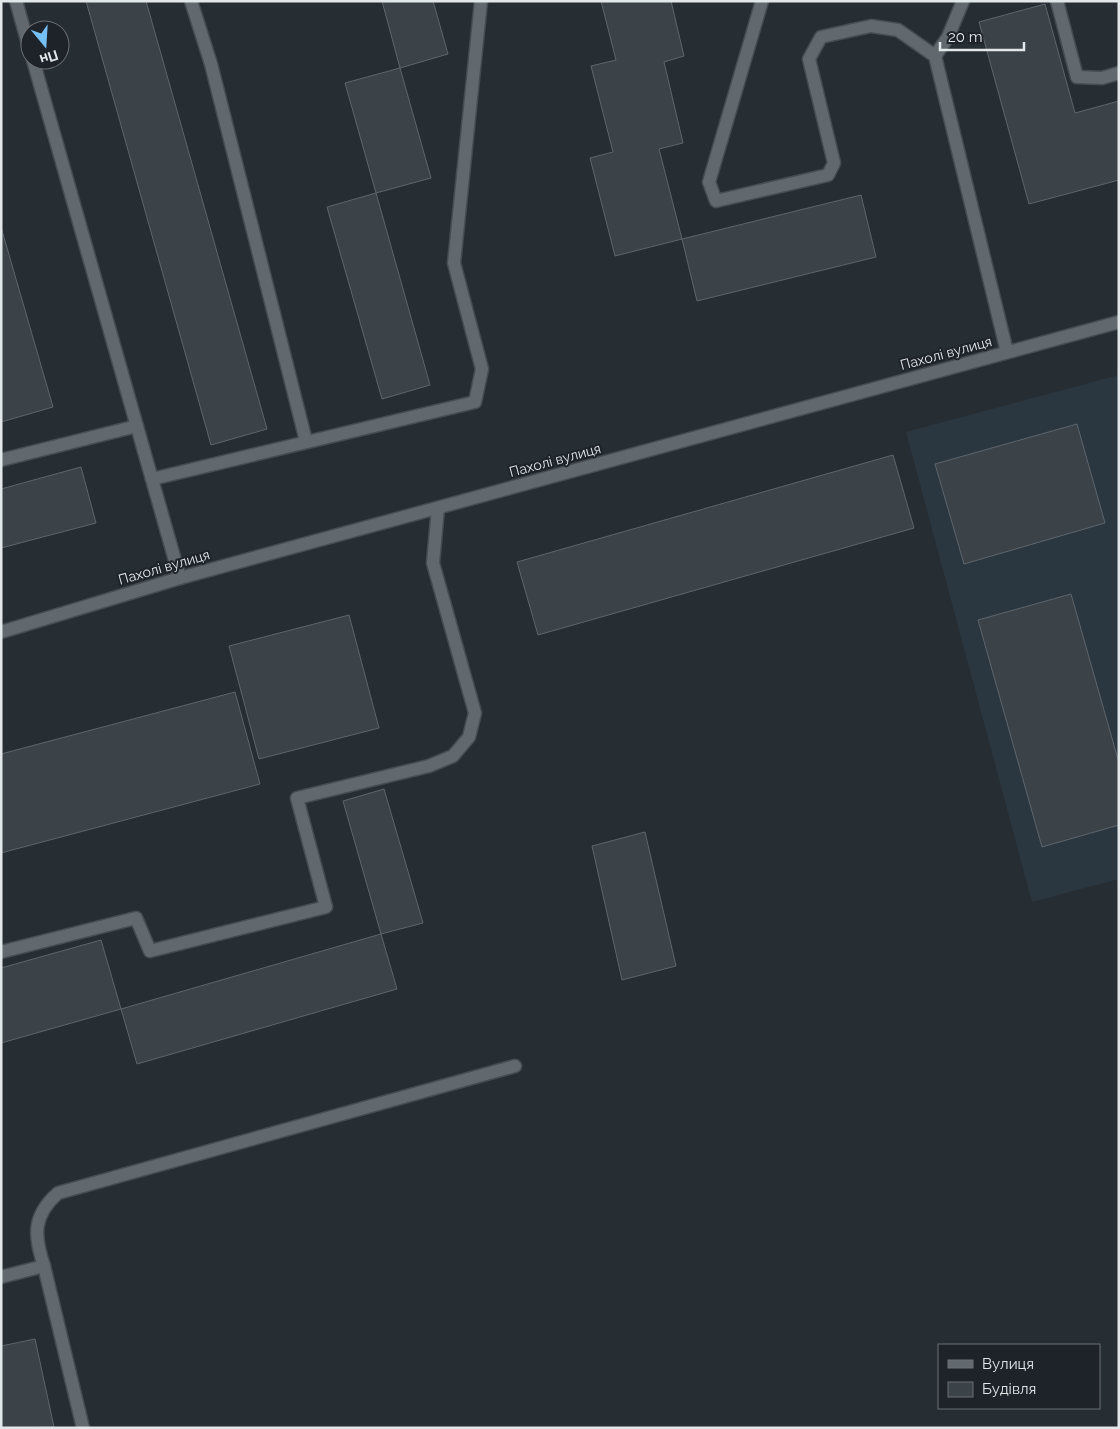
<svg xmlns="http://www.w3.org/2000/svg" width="1120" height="1429" viewBox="0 0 1120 1429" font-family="Raleway,sans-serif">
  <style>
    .built { fill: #2a3740 }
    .building { fill: #3b4248; stroke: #5e666d }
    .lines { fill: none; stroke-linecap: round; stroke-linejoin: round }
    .minor-casing { stroke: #464c50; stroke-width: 15 }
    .minor { stroke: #61696f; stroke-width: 12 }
    .labels { text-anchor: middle; stroke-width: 4; stroke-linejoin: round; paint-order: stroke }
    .street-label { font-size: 14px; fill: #e2e7ea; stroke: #1d2329 }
  </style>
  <rect width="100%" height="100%" fill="#262d33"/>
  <path class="built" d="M 1119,375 L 1119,879 L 1032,902 L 906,432 Z"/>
  <g class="building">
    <path d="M 86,1 L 146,1 L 267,429 L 211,445 Z"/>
    <path d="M 382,1 L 433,1 L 448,54 L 400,68 Z"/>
    <path d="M 601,1 L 671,1 L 684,56 L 664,62 L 683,143 L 659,149 L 682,239 L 615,256 L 590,158 L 613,152 L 591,66 L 616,60 Z"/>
    <path d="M 1045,4 L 1075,113 L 1119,101 L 1119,180 L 1029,204 L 979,22 Z"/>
    <path d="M 400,68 L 431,178 L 376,193 L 345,83 Z"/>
    <path d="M 376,193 L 430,385 L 382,399 L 327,207 Z"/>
    <path d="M 861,195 L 876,257 L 697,301 L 682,239 Z"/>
    <path d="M 1,227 L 53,407 L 1,422 Z"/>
    <path d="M 1077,424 L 1105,523 L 964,564 L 935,464 Z"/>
    <path d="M 893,455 L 914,528 L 538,635 L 517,562 Z"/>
    <path d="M 81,467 L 96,523 L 1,548 L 1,489 Z"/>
    <path d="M 1071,594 L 1119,763 L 1119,825 L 1042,847 L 978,620 Z"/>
    <path d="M 349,615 L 379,728 L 259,759 L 229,646 Z"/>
    <path d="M 235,692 L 260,784 L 1,853 L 1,754 Z"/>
    <path d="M 384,789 L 423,923 L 381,934 L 343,801 Z"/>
    <path d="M 645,832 L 676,966 L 622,980 L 592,846 Z"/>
    <path d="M 381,934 L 397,989 L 137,1064 L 121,1009 Z"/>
    <path d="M 101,940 L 121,1009 L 1,1043 L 1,968 Z"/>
    <path d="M 35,1339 L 54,1427 L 1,1428 L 1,1346 Z"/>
  </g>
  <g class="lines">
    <defs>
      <g id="minor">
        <path d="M 16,1 L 30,51"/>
        <path d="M 191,1 L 211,64 L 306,441"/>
        <path d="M 762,1 L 709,182 L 716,201 L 828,175 L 834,163 L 809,59 L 821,37 L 871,26 L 898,30 L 935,56 L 1007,352"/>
        <path d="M 1057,1 L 1077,77 L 1102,78 L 1119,73"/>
        <path d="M 935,56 L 948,37 L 963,1"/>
        <path d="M 33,60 L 180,578"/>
        <path d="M 1,460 L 137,426"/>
        <path d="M 152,479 L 475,402 L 482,369 L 454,263 L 481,1"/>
        <path d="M 1,632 L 180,578 L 1119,322"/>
        <path d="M 1,952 L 136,918 L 150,951 L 326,907 L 297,798 L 429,766 L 453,756 L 469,737 L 475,713 L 433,563 L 438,508"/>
        <path d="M 44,1266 L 83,1428"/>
        <path d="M 1,1277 L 44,1266 C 34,1236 32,1216 58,1193 L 515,1066"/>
      </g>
    </defs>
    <use href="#minor" class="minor-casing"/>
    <use href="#minor" class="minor"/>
  </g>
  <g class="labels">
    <g class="street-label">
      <text transform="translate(946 353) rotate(-15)" y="5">Пахолі вулиця</text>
      <text transform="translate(555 460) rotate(-15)" y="5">Пахолі вулиця</text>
      <text transform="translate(164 567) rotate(-16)" y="5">Пахолі вулиця</text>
    </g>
  </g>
  <rect width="1120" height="1429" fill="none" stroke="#e2e7ea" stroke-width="5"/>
  <rect x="938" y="1344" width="162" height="65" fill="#1d2329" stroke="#6c7176"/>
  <rect x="948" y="1360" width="25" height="8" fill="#61696f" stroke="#6c7176"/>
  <text x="982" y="1369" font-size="15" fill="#e2e7ea">Вулиця</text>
  <rect x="948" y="1382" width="25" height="15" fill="#3b4248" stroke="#6c7176"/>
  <text x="982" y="1394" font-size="15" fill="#e2e7ea">Будівля</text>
  <g transform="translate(45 45) rotate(162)"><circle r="24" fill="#1d2329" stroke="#6c7176"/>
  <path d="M0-4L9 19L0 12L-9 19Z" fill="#75c0f6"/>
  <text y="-8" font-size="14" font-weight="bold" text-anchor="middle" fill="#e2e7ea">Пн</text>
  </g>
  <path d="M940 42v8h84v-8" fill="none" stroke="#e2e7ea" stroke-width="2.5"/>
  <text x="948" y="42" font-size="15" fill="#e2e7ea" stroke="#1d2329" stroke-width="4" paint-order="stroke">20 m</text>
</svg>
